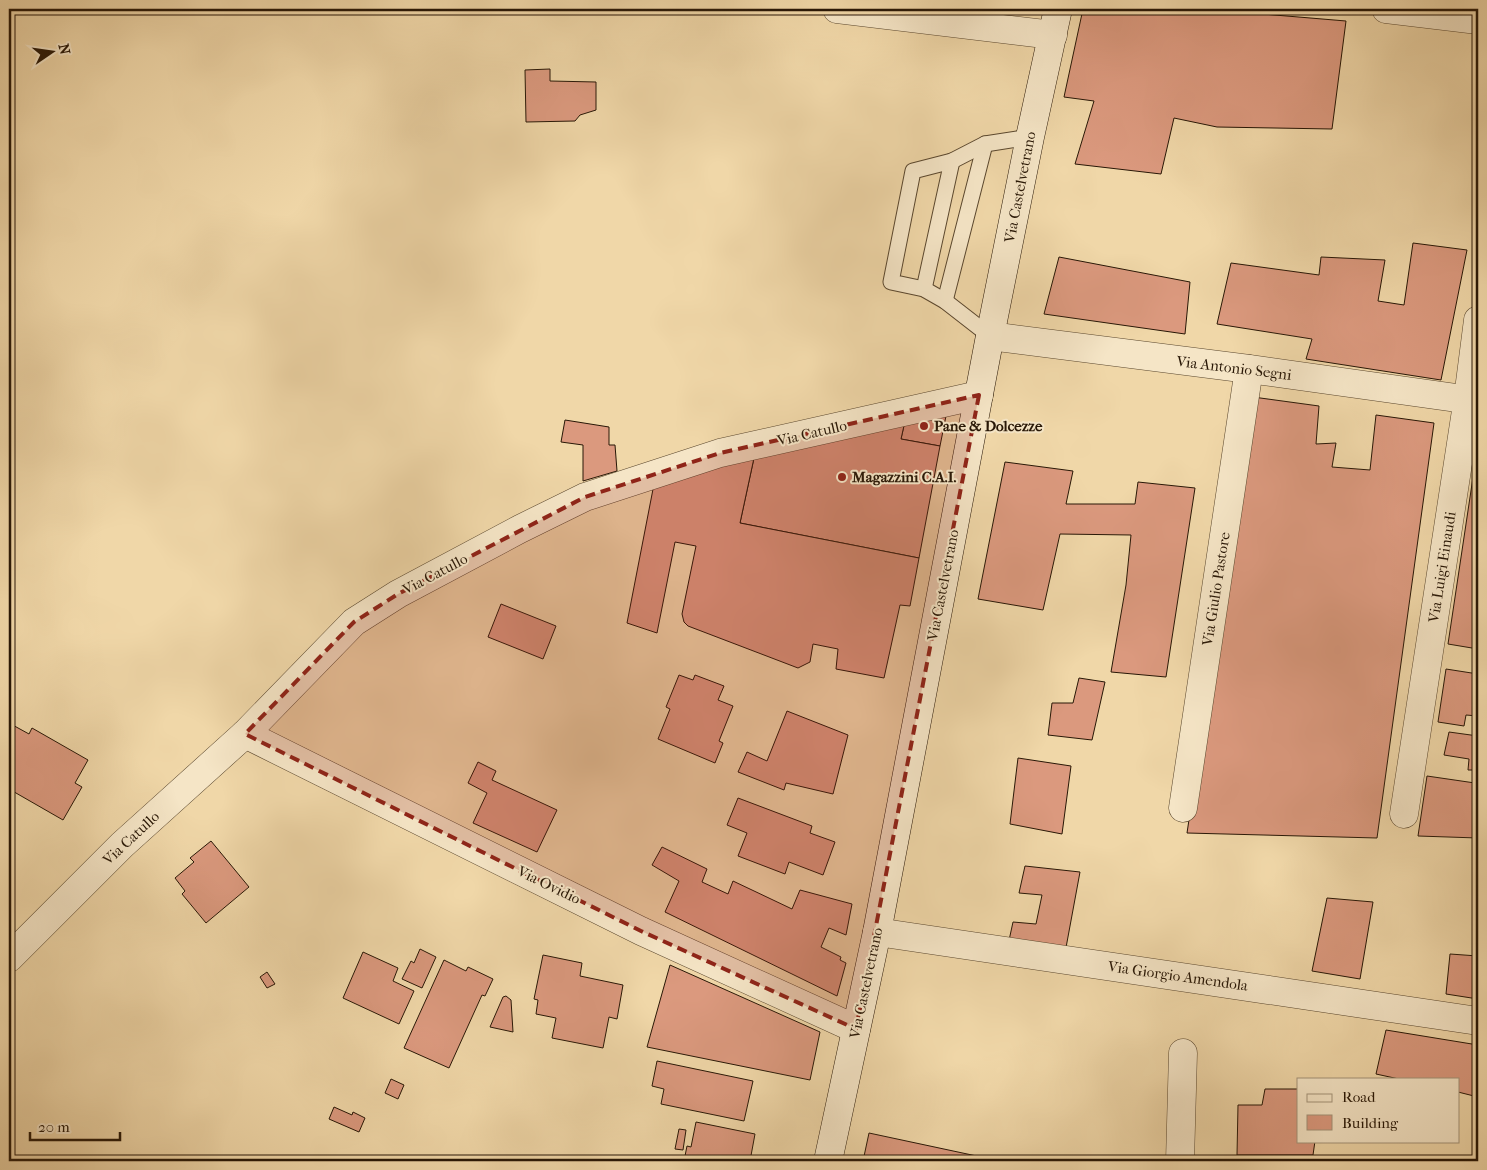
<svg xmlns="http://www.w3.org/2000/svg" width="1487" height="1170" viewBox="0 0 1487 1170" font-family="'IM FELL French Canon',serif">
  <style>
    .building { fill: #db997e; stroke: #281706 }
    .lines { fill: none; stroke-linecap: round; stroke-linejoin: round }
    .service-casing { stroke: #5a472e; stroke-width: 17 }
    .minor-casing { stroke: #5a472e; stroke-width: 29 }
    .tertiary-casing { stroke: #5a472e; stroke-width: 29 }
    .secondary-casing { stroke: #281706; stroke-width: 29 }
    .service { stroke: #f5e5c6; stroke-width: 15 }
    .minor { stroke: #f5e5c6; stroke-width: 28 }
    .tertiary { stroke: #f5e5c6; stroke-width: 28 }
    .secondary { stroke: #f5e5c6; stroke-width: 28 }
    .marked { fill: #8f2418; fill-opacity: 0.2; stroke: #8f2418; stroke-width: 4; stroke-dasharray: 10 6; stroke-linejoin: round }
    .poi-dot { fill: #8f2418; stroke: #f5e5c6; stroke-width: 2 }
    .labels { text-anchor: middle; stroke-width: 4; stroke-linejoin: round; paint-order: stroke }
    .street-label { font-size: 15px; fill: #281706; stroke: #f5e5c6 }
    .poi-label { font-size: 15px; font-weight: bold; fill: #281706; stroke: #f5e5c6; text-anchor: start }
  </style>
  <rect width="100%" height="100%" fill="#f0d7a8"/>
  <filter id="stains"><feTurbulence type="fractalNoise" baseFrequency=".004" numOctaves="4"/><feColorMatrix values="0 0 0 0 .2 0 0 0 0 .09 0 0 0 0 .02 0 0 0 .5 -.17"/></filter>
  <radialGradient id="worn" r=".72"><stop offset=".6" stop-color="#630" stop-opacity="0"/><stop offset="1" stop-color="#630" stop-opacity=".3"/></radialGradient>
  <g class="building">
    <path d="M 1083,9 L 1203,9 L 1346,21 L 1332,129 L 1217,127 L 1174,118 L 1161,174 L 1075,164 L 1094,101 L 1064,97 Z"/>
    <path d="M 550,69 L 550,81 L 596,82 L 596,110 L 580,115 L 575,121 L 526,122 L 525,70 Z"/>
    <path d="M 1413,243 L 1467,250 L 1441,380 L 1306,359 L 1312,339 L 1217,324 L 1231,263 L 1319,275 L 1321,257 L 1385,260 L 1378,301 L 1404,305 Z"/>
    <path d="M 1059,257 L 1190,282 L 1185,334 L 1044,314 Z"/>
    <path d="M 1253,397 L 1319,406 L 1316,444 L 1336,443 L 1332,467 L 1370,470 L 1376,415 L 1434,423 L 1377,838 L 1187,833 Z"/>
    <path d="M 946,416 L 940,446 L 901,439 L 905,421 Z"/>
    <path d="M 565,420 L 609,427 L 609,445 L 615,445 L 617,471 L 583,481 L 583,445 L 561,442 Z"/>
    <path d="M 905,421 L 901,439 L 940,446 L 919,558 L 740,523 L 754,458 Z"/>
    <path d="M 1478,444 L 1478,649 L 1448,644 Z"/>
    <path d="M 754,458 L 740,523 L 919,558 L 910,606 L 900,605 L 884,678 L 836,669 L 838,649 L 813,644 L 810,662 L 798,668 L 688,626 L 684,622 L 682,614 L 696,546 L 675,542 L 657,633 L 627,623 L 654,484 Z"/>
    <path d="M 1005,462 L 1073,471 L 1066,504 L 1135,504 L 1138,482 L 1195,488 L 1166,677 L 1111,672 L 1126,585 L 1131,535 L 1060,534 L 1043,610 L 978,599 Z"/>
    <path d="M 501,604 L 556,626 L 543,659 L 488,637 Z"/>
    <path d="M 1446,669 L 1478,674 L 1478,716 L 1466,715 L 1464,726 L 1438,722 Z"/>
    <path d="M 679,675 L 693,680 L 695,675 L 724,686 L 718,700 L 733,706 L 719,741 L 723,743 L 715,763 L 658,739 L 670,709 L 666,707 Z"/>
    <path d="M 1079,678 L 1105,682 L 1092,740 L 1048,735 L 1052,703 L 1073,703 Z"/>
    <path d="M 787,711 L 848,735 L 833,794 L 786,783 L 784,790 L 738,772 L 747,752 L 767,761 Z"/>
    <path d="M 9,723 L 29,734 L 32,728 L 88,760 L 75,783 L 82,787 L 63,820 L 9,789 Z"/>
    <path d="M 1449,732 L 1478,736 L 1478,838 L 1418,836 L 1427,776 L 1475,783 L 1476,770 L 1468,770 L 1469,759 L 1444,755 Z"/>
    <path d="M 1018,758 L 1071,766 L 1062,834 L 1010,824 Z"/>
    <path d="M 478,762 L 496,771 L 492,780 L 557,810 L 537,852 L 473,823 L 487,793 L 468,783 Z"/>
    <path d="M 738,798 L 812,826 L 810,833 L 835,842 L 823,875 L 789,862 L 785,874 L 738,856 L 747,833 L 727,825 Z"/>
    <path d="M 211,841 L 249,887 L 206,923 L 182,894 L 185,891 L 175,878 L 194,862 L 190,858 Z"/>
    <path d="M 662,847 L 707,869 L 702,882 L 728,894 L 733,881 L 792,909 L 800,890 L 852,904 L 846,935 L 829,928 L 821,947 L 841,957 L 840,960 L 846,963 L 837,996 L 665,912 L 679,881 L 652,865 Z"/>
    <path d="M 1025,866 L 1080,872 L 1065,953 L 1008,945 L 1013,922 L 1036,924 L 1042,895 L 1019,893 Z"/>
    <path d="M 1327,898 L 1373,902 L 1360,979 L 1312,971 Z"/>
    <path d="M 420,949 L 436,957 L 422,988 L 402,979 L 411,961 L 414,963 Z"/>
    <path d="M 363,952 L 398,968 L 393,981 L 414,991 L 399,1024 L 343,998 Z"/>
    <path d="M 1450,954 L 1478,956 L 1478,999 L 1446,994 Z"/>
    <path d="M 543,955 L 582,963 L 580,976 L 623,985 L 617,1019 L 609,1017 L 603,1048 L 552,1038 L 556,1018 L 536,1014 L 538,1000 L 534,999 Z"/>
    <path d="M 444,960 L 466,971 L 468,967 L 493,979 L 485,996 L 482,995 L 449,1068 L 404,1048 Z"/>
    <path d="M 670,965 L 820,1032 L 810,1080 L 647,1047 Z"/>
    <path d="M 267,972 L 275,984 L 267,988 L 260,977 Z"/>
    <path d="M 506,996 L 511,1000 L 513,1032 L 490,1027 L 503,997 Z"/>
    <path d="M 1386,1030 L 1478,1045 L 1478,1097 L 1458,1092 L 1458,1079 L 1399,1079 L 1376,1074 Z"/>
    <path d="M 657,1061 L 753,1081 L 744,1121 L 661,1104 L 664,1089 L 652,1086 Z"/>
    <path d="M 391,1079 L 404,1085 L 398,1099 L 385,1093 Z"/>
    <path d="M 1265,1089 L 1298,1089 L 1298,1141 L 1315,1141 L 1313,1155 L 1237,1155 L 1238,1105 L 1262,1105 Z"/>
    <path d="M 334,1107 L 352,1115 L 353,1112 L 365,1118 L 359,1132 L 329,1119 Z"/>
    <path d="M 696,1122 L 755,1134 L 750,1161 L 684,1161 L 687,1146 L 691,1147 Z"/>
    <path d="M 679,1129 L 686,1130 L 683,1150 L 675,1149 Z"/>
    <path d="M 869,1133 L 1000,1161 L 863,1161 Z"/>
  </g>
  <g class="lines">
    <defs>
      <g id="service">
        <path d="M 924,289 L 952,161"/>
        <path d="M 945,301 L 985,144"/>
        <path d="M 990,336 L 945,301 L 924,289 L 891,282 L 913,171 L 952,161 L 985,144 L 1030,137"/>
      </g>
      <g id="minor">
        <path d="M 1386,9 L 1478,20"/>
        <path d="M 990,336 L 1249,369 L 1478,401"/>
        <path d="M 245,734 L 641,931 L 856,1029"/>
        <path d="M 1183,808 L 1249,369"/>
        <path d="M 1404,814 L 1468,398 L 1478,320"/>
        <path d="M 877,932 L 1478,1021"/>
        <path d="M 9,958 L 122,845 L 245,734 L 354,622 L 398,594 L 520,529 L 585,497 L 720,453 L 979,395"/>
        <path d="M 1180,1161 L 1183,1053"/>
      </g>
      <path id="tertiary" d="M 837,9 L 1053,35"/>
      <path id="secondary" d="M 828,1161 L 877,932 L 990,336 L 1030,137 L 1058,9"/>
    </defs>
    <use href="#service" class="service-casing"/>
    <use href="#minor" class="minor-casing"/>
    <use href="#tertiary" class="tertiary-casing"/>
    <use href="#secondary" class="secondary-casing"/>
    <use href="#service" class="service"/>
    <use href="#minor" class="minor"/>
    <use href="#tertiary" class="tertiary"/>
    <use href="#secondary" class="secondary"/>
  </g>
  <path class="marked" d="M 979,395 L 856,1029 L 641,931 L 245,734 L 354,622 L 398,594 L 585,497 L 720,453 Z"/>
  <g class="poi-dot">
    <circle cx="924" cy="426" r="5"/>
    <circle cx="842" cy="477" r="5"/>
  </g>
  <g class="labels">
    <g class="street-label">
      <text transform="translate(1020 187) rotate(-79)" y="5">Via Castelvetrano</text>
      <text transform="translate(1234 368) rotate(7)" y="5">Via Antonio Segni</text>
      <text transform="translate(812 433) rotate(-13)" y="5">Via Catullo</text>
      <text transform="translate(1442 567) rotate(-81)" y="5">Via Luigi Einaudi</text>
      <text transform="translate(435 574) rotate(-28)" y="5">Via Catullo</text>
      <text transform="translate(943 585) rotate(-79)" y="5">Via Castelvetrano</text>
      <text transform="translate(1216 589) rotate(-81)" y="5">Via Giulio Pastore</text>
      <text transform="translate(131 838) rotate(-43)" y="5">Via Catullo</text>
      <text transform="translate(549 885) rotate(26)" y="5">Via Ovidio</text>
      <text transform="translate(1178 976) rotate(8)" y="5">Via Giorgio Amendola</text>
      <text transform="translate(866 983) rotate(-78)" y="5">Via Castelvetrano</text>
    </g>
    <g class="poi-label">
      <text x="934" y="431">Pane &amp; Dolcezze</text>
      <text x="852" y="482">Magazzini C.A.I.</text>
    </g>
  </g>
  <rect width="1487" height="1170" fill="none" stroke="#f0d7a8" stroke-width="30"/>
  <rect x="10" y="10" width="1467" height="1150" fill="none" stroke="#281706" stroke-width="2.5"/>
  <rect x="15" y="15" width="1457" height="1140" fill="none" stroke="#281706"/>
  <rect x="1297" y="1078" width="162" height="65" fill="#f5e5c6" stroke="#a39379"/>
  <rect x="1307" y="1094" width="25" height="8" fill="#f5e5c6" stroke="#a39379"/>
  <text x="1342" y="1102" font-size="15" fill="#281706">Road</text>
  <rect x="1307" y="1115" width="25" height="15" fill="#db997e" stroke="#a39379"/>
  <text x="1342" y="1128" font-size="15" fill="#281706">Building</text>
  <g transform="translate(52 52) rotate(77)" stroke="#f5e5c6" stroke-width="4" paint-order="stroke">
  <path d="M0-4L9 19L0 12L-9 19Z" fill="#281706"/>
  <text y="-8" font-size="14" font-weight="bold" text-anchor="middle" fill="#281706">N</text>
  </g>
  <path d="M30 1132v8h90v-8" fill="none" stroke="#281706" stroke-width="2.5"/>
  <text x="38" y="1132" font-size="15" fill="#281706" stroke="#f5e5c6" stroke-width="4" paint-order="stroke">20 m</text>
  <rect width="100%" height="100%" filter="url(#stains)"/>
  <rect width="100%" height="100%" fill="url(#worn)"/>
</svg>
